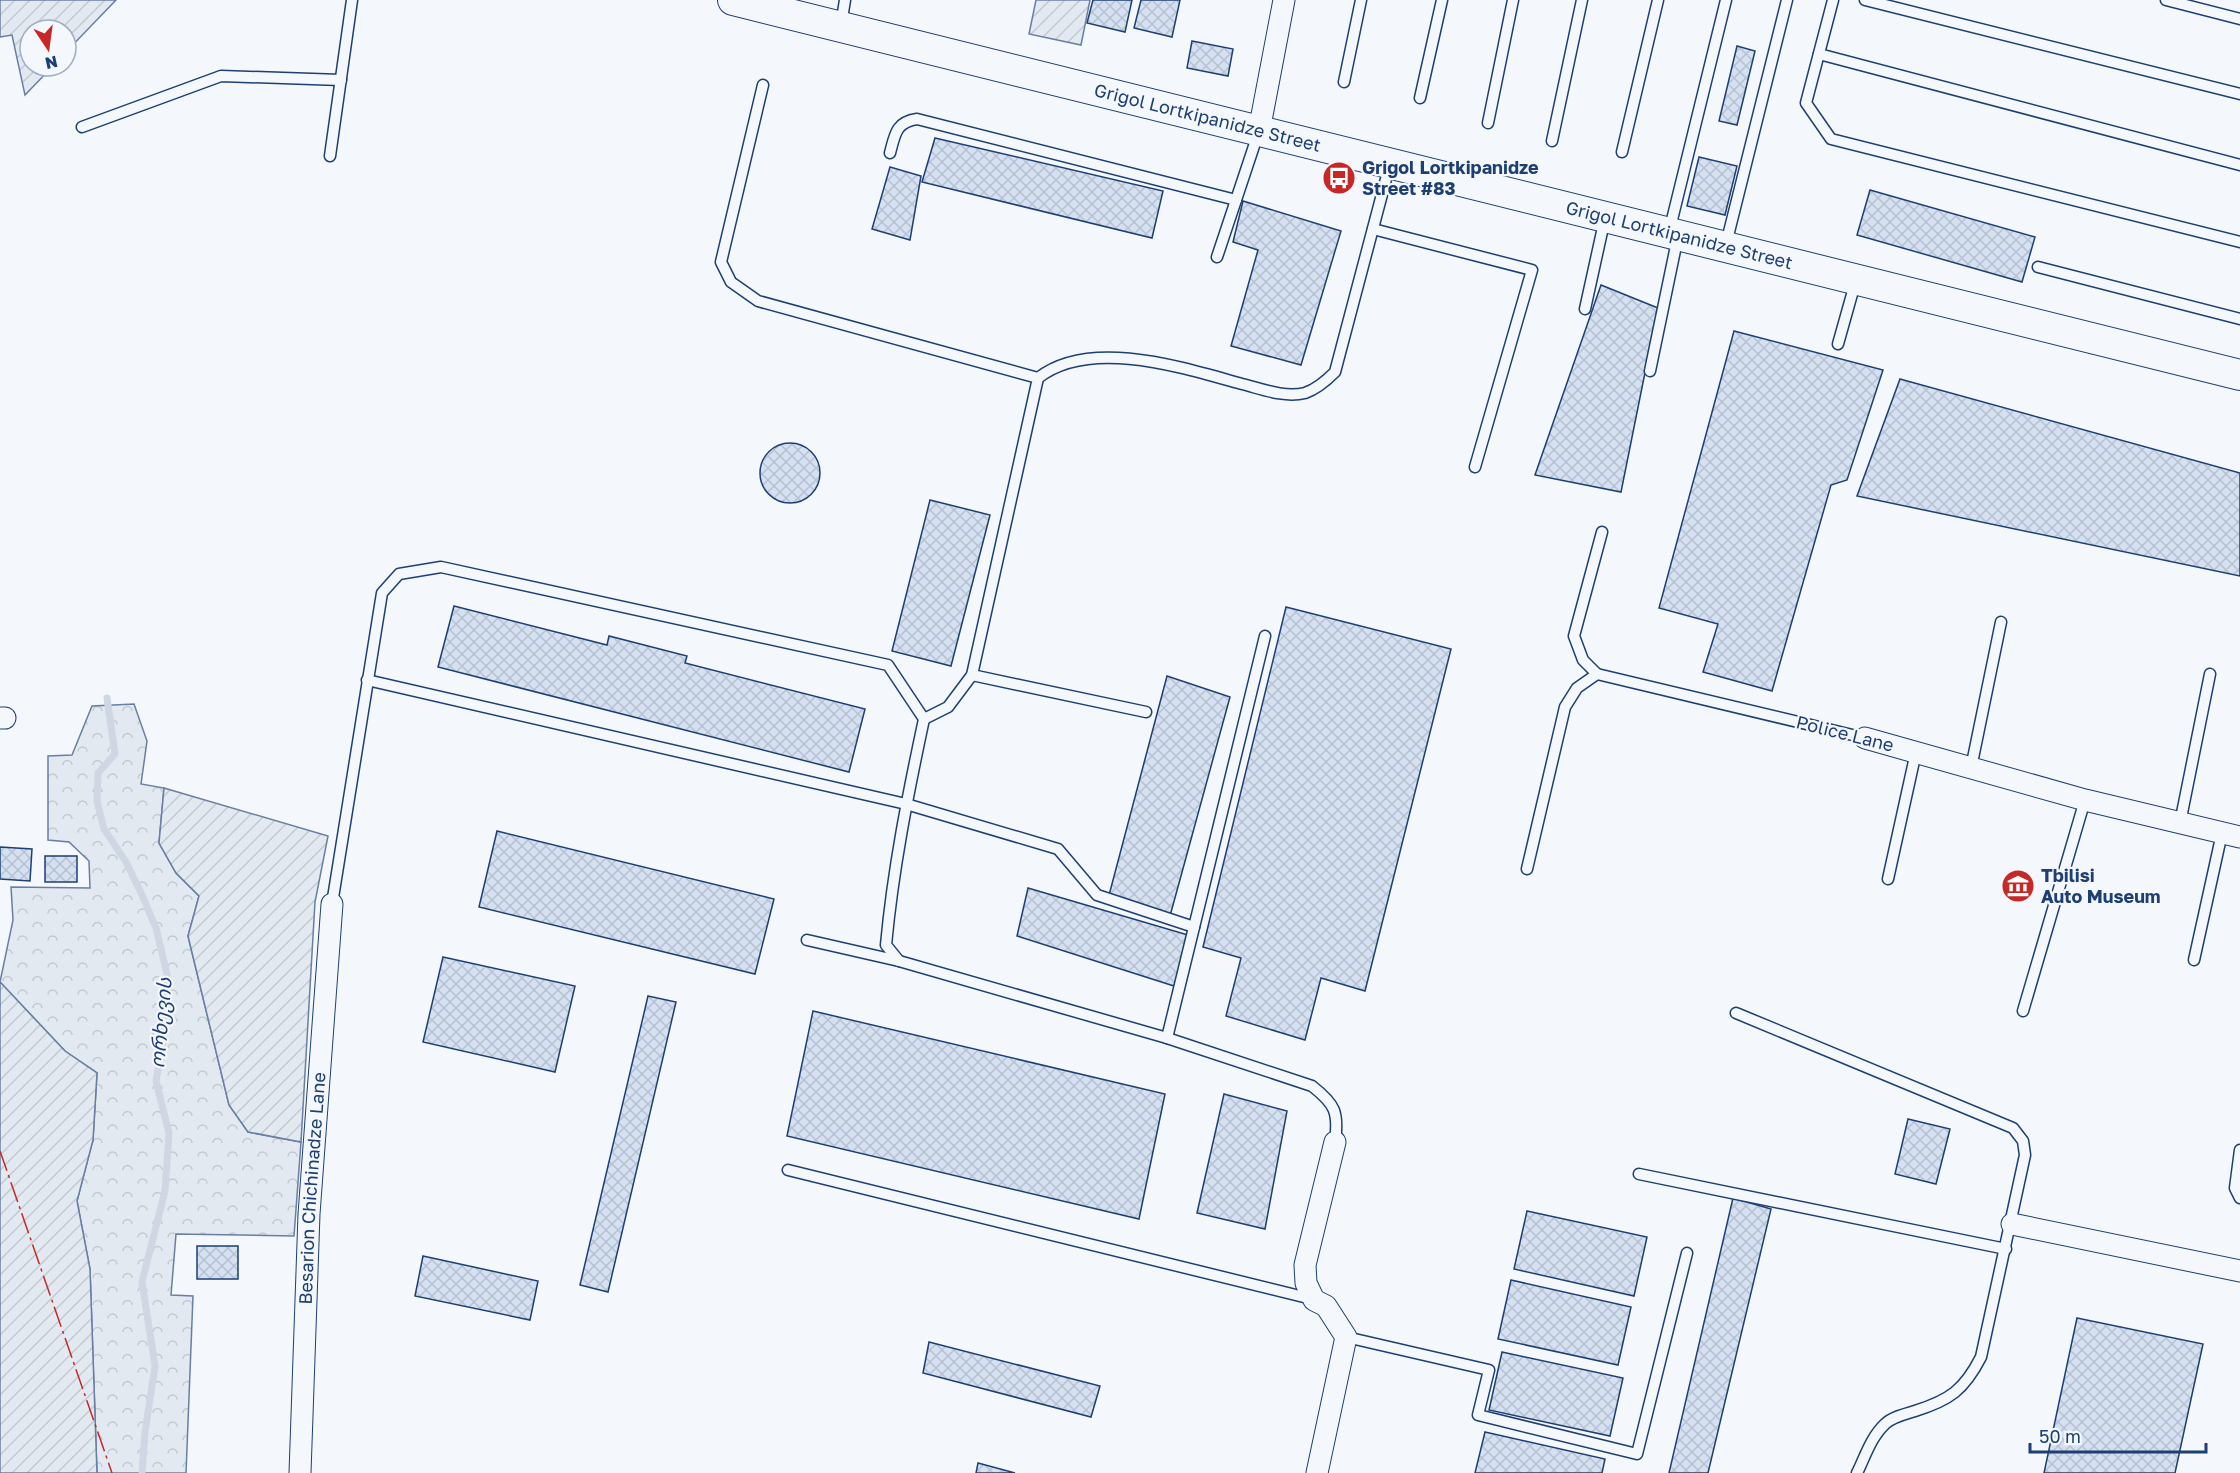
<svg xmlns="http://www.w3.org/2000/svg" width="2240" height="1473" viewBox="0 0 2240 1473" font-family="'Golos Text','Noto Sans Georgian',sans-serif">
  <style>
    .forest { fill: url(#forest-crowns); stroke: #687fa3; stroke-width: 1.5 }
    .garden { fill: url(#garden-furrows); stroke: #687fa3; stroke-width: 1.5 }
    .lines { fill: none; stroke-linecap: round; stroke-linejoin: round }
    .stream { stroke: #cfd7e4; stroke-width: 7 }
    .building { fill: url(#building-cross-hatch); stroke: #1d3f73; stroke-width: 1.5 }
    .lane-casing { stroke: #1d3f73; stroke-width: 13 }
    .street-casing { stroke: #1d3f73; stroke-width: 23 }
    .secondary-casing { stroke: #1d3f73; stroke-width: 32 }
    .lane { stroke: #f4f7fb; stroke-width: 10 }
    .street { stroke: #f4f7fb; stroke-width: 21 }
    .secondary { stroke: #f4f7fb; stroke-width: 30 }
    .power { stroke: #c62828; stroke-width: 1.5; stroke-dasharray: 21 4.5 3 4.5; stroke-linecap: butt }
    .labels { text-anchor: middle; stroke-width: 4.5; stroke-linejoin: round; paint-order: stroke }
    .street-label { font-size: 18px; fill: #1d3f73; stroke: #f4f7fb }
    .poi-label { font-size: 18px; font-weight: bold; fill: #1d3f73; stroke: #f4f7fb; text-anchor: start }
    .water-label { font-size: 20px; font-style: italic; fill: #1d3f73; stroke: #f4f7fb }
  </style>
  <defs>
    <pattern id="forest-crowns" width="20" height="18" patternUnits="userSpaceOnUse" patternTransform="scale(1.5)"><rect width="20" height="18" fill="#e3e9f0"/><path d="M2 6a3 3 0 1 1 6 0M12 15a3 3 0 1 1 6 0" fill="none" stroke="#c2c9d1"/></pattern>
    <pattern id="garden-furrows" width="10" height="10" patternUnits="userSpaceOnUse" patternTransform="scale(1.5)"><rect width="10" height="10" fill="#e3e9f0"/><path d="M-1 1l2-2M0 10L10 0M9 11l2-2" fill="none" stroke="#c2c9d1"/></pattern>
    <pattern id="building-cross-hatch" width="8" height="8" patternUnits="userSpaceOnUse" patternTransform="scale(1.5)"><rect width="8" height="8" fill="#d5e0f0"/><path d="M0 0l8 8M0 8l8-8" fill="none" stroke="#b6c1d1"/></pattern>
  </defs>
  <rect width="100%" height="100%" fill="#f4f7fb"/>
  <path class="forest" d="M 134,704 L 147,741 L 141,784 L 164,788 L 159,843 L 176,873 L 199,896 L 188,936 L 229,1105 L 248,1132 L 301,1142 L 294,1236 L 176,1234 L 171,1295 L 193,1296 L 186,1473 L 97,1473 L 90,1269 L 77,1201 L 93,1140 L 97,1073 L 65,1051 L 0,982 L 13,920 L 11,887 L 90,888 L 89,861 L 69,842 L 48,840 L 48,756 L 72,755 L 92,706 Z"/>
  <g class="garden">
    <path d="M 0,0 L 116,0 L 66,52 L 66,30 L 30,30 L 30,66 L 53,66 L 25,95 L 12,35 L 0,37 Z"/>
    <path d="M 1036,0 L 1090,0 L 1081,45 L 1029,34 Z"/>
    <path d="M 164,788 L 328,836 L 315,902 L 301,1142 L 248,1132 L 229,1105 L 188,936 L 199,896 L 176,873 L 159,843 Z"/>
    <path d="M 0,982 L 65,1051 L 97,1073 L 93,1140 L 77,1201 L 90,1269 L 97,1473 L 0,1473 Z"/>
  </g>
  <g class="lines">
    <path class="stream" d="M 107,698 L 115,754 L 98,773 L 97,801 L 104,829 L 126,862 L 142,895 L 156,928 L 167,974 L 165,1032 L 156,1081 L 169,1133 L 165,1191 L 142,1282 L 155,1366 L 145,1432 L 142,1473"/>
  </g>
  <g class="building">
    <path d="M 1093,0 L 1132,0 L 1125,32 L 1087,23 Z"/>
    <path d="M 1141,0 L 1180,0 L 1172,37 L 1134,28 Z"/>
    <path d="M 1192,41 L 1233,49 L 1228,76 L 1187,68 Z"/>
    <path d="M 1737,46 L 1755,51 L 1737,125 L 1719,121 Z"/>
    <path d="M 935,138 L 1163,191 L 1152,238 L 922,182 Z"/>
    <path d="M 1699,157 L 1737,166 L 1725,215 L 1687,206 Z"/>
    <path d="M 890,167 L 921,176 L 910,240 L 872,229 Z"/>
    <path d="M 1870,190 L 2035,237 L 2022,282 L 1857,235 Z"/>
    <path d="M 1243,201 L 1341,231 L 1301,365 L 1231,346 L 1258,250 L 1233,242 Z"/>
    <path d="M 1601,285 L 1658,308 L 1621,492 L 1535,475 Z"/>
    <path d="M 1734,331 L 1883,370 L 1847,480 L 1831,485 L 1772,691 L 1703,672 L 1718,624 L 1659,608 Z"/>
    <path d="M 1900,379 L 2240,473 L 2240,576 L 1857,496 Z"/>
    <circle cx="790" cy="473" r="30"/>
    <path d="M 930,500 L 990,515 L 951,666 L 892,651 Z"/>
    <path d="M 454,606 L 607,645 L 609,636 L 687,656 L 685,663 L 865,709 L 849,772 L 438,667 Z"/>
    <path d="M 1286,607 L 1451,649 L 1365,991 L 1321,978 L 1305,1040 L 1226,1016 L 1241,958 L 1203,947 Z"/>
    <path d="M 1167,676 L 1230,697 L 1170,916 L 1108,899 Z"/>
    <path d="M 497,831 L 774,899 L 755,974 L 479,907 Z"/>
    <path d="M 0,847 L 32,849 L 30,881 L 0,879 Z"/>
    <rect x="45" y="856" width="32" height="26"/>
    <path d="M 1028,888 L 1188,935 L 1174,986 L 1017,936 Z"/>
    <path d="M 443,957 L 575,986 L 555,1072 L 423,1042 Z"/>
    <path d="M 648,996 L 676,1002 L 608,1292 L 580,1285 Z"/>
    <path d="M 813,1011 L 1165,1094 L 1139,1219 L 787,1136 Z"/>
    <path d="M 1224,1094 L 1287,1111 L 1265,1229 L 1197,1213 Z"/>
    <path d="M 1908,1119 L 1950,1129 L 1936,1184 L 1895,1174 Z"/>
    <path d="M 1733,1198 L 1771,1209 L 1708,1473 L 1669,1473 Z"/>
    <path d="M 1527,1211 L 1647,1237 L 1634,1296 L 1514,1269 Z"/>
    <rect x="197" y="1246" width="41" height="33"/>
    <path d="M 423,1256 L 538,1281 L 530,1320 L 415,1296 Z"/>
    <path d="M 1511,1280 L 1631,1307 L 1618,1365 L 1498,1339 Z"/>
    <path d="M 2077,1318 L 2203,1344 L 2175,1473 L 2044,1473 Z"/>
    <path d="M 929,1342 L 1100,1386 L 1091,1417 L 923,1373 Z"/>
    <path d="M 1502,1352 L 1623,1378 L 1610,1436 L 1489,1410 Z"/>
    <path d="M 1485,1432 L 1605,1459 L 1602,1473 L 1475,1473 Z"/>
    <path d="M 978,1463 L 1015,1473 L 976,1473 Z"/>
  </g>
  <g class="lines">
    <defs>
      <g id="lane">
        <path d="M 1833,0 L 1806,103 L 1831,139 L 2240,242"/>
        <path d="M 1865,0 L 2240,94"/>
        <path d="M 2166,0 L 2240,19"/>
        <path d="M 841,25 L 845,0"/>
        <path d="M 1819,54 L 2240,165"/>
        <path d="M 1344,82 L 1361,0"/>
        <path d="M 763,85 L 721,262 L 731,282 L 758,301 L 1038,378 L 972,675 L 948,707 L 924,719"/>
        <path d="M 1420,98 L 1442,0"/>
        <path d="M 1488,123 L 1513,0"/>
        <path d="M 82,127 L 221,76 L 341,80"/>
        <path d="M 1552,141 L 1582,0"/>
        <path d="M 1622,152 L 1658,0"/>
        <path d="M 890,153 C 895,134 896,122 917,119 L 1236,200"/>
        <path d="M 330,156 L 352,0"/>
        <path d="M 1373,229 L 1532,270 L 1475,467"/>
        <path d="M 1669,232 L 1726,0"/>
        <path d="M 1726,244 L 1787,0"/>
        <path d="M 1217,257 L 1258,134"/>
        <path d="M 2038,267 L 2240,319"/>
        <path d="M 1585,309 L 1605,218"/>
        <path d="M 1838,344 L 1856,280"/>
        <path d="M 1650,371 L 1678,236"/>
        <path d="M 1038,378 C 1090,337 1184,368 1242,384 C 1262,389 1284,398 1305,393 C 1317,389 1327,380 1335,372 L 1390,164"/>
        <path d="M 1602,532 L 1574,636 L 1583,660 L 1597,674 L 1865,738"/>
        <path d="M 972,675 L 1146,712"/>
        <path d="M 367,680 L 906,804 L 1058,849 L 1097,895 L 1194,927"/>
        <path d="M 1971,768 L 2001,622"/>
        <path d="M 2180,823 L 2210,674"/>
        <path d="M 1527,869 L 1565,707 L 1577,688 L 1597,674"/>
        <path d="M 1888,879 L 1916,752"/>
        <path d="M 332,904 L 382,593 L 399,574 L 441,567 L 888,665 L 924,719 C 908,794 893,869 886,945 L 899,961 L 1167,1038 L 1312,1086 C 1335,1104 1339,1112 1335,1142"/>
        <path d="M 807,940 L 899,961"/>
        <path d="M 2194,960 L 2222,833"/>
        <path d="M 2023,1011 L 2085,800"/>
        <path d="M 1736,1013 L 2013,1128 L 2023,1141 L 2025,1155 L 1981,1357 C 1964,1390 1950,1400 1915,1411 C 1905,1414 1892,1417 1885,1424 C 1871,1437 1865,1457 1857,1473"/>
        <path d="M 1167,1038 L 1265,636"/>
        <path d="M 2240,1150 L 2235,1188 L 2240,1198"/>
        <path d="M 788,1170 L 1312,1299"/>
        <path d="M 1639,1174 L 2006,1249"/>
        <path d="M 1346,1337 L 1489,1370 L 1478,1415 L 1637,1454 L 1687,1253"/>
      </g>
      <g id="street">
        <path d="M 1259,131 L 1284,0"/>
        <path d="M 0,718 L 5,718"/>
        <path d="M 1865,738 L 2085,800 L 2240,837"/>
        <path d="M 2012,1224 L 2240,1271"/>
        <path id="s1" d="M 300,1473 L 309,1214 L 332,904"/>
        <path d="M 1317,1473 L 1346,1337 L 1326,1306 L 1314,1300 L 1306,1283 L 1305,1265 L 1335,1142"/>
      </g>
      <g id="secondary">
        <path id="s2" d="M 733,0 L 2240,375"/>
      </g>
    </defs>
    <use href="#lane" class="lane-casing"/>
    <use href="#street" class="street-casing"/>
    <use href="#secondary" class="secondary-casing"/>
    <use href="#lane" class="lane"/>
    <use href="#street" class="street"/>
    <use href="#secondary" class="secondary"/>
    <path class="power" d="M 0,1151 L 112,1473"/>
  </g>
  <defs>
    <symbol id="bus-disc" viewBox="-11 -11 22 22"><circle r="9.5" fill="#c62828" stroke="#f4f7fb"/><path d="M-5-6H5V4H4V6H2V4H-2V6H-4V4H-5ZM-3.5-4V0h7V-4ZM-3.5 1.2v1.5H-2V1.2ZM2 1.2v1.5H3.5V1.2Z" fill="#fff"/></symbol>
    <symbol id="museum-disc" viewBox="-11 -11 22 22"><circle r="9.5" fill="#c62828" stroke="#f4f7fb"/><path d="M0-6L6-3V-2H-6V-3ZM-5-1h2V3h-2ZM-1-1h2V3h-2ZM3-1h2V3H3ZM-6 4H6V6H-6Z" fill="#fff"/></symbol>
  </defs>
  <g fill-rule="evenodd">
    <use href="#bus-disc" x="1320" y="159" width="38" height="38"/>
    <use href="#museum-disc" x="1999" y="867" width="38" height="38"/>
  </g>
  <g class="labels">
    <g class="street-label">
      <text dy="6" stroke="none"><textPath href="#s2" startOffset="489">Grigol Lortkipanidze Street</textPath></text>
      <text dy="6" stroke="none"><textPath href="#s2" startOffset="975">Grigol Lortkipanidze Street</textPath></text>
      <text transform="translate(1845 734) rotate(14)" y="6">Police Lane</text>
      <text dy="6" stroke="none"><textPath href="#s1" startOffset="285">Besarion Chichinadze Lane</textPath></text>
    </g>
    <g class="poi-label">
      <text x="1362" y="174">Grigol Lortkipanidze<tspan x="1362" dy="21">Street #83</tspan></text>
      <text x="2041" y="882">Tbilisi<tspan x="2041" dy="21">Auto Museum</tspan></text>
    </g>
    <g class="water-label">
      <text transform="translate(161 1023) rotate(-85)" y="7">ორხევის</text>
    </g>
  </g>
  <g transform="translate(48 48) rotate(167)"><circle r="28" fill="#f4f7fb" stroke="#9eadc5" stroke-width="1.5"/>
  <path d="M0-4.5L10 22L0 15L-10 22Z" fill="#c62828"/>
  <text y="-9" font-size="16" font-weight="bold" text-anchor="middle" fill="#1d3f73">N</text>
  </g>
  <path d="M2030 1443v9h176v-9" fill="none" stroke="#1d3f73" stroke-width="3"/>
  <text x="2039" y="1443" font-size="18" fill="#1d3f73" stroke="#f4f7fb" stroke-width="4.5" paint-order="stroke">50 m</text>
</svg>
